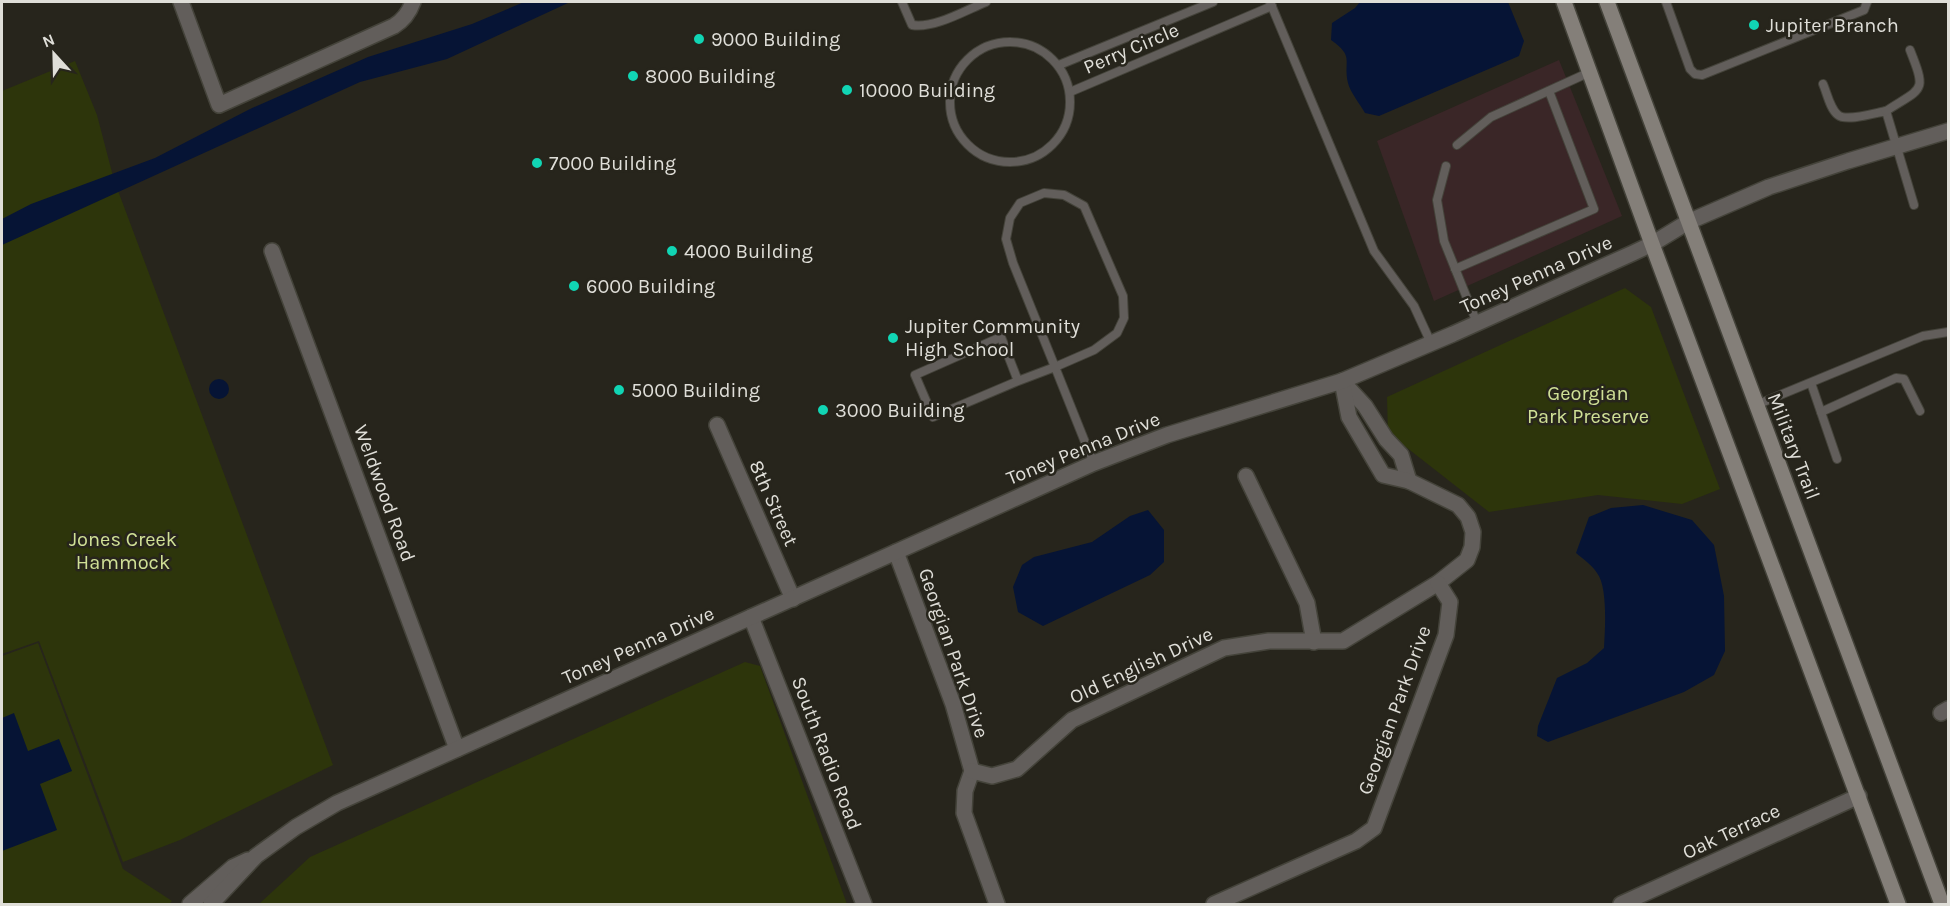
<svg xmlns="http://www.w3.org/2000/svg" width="1950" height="906" viewBox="0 0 1950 906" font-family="Karla,sans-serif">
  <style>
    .commercial { fill: #3a2627 }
    .green { fill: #2d350b }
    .water { fill: #061435 }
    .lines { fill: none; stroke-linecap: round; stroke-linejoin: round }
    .service-casing { stroke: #44433a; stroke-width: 10 }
    .minor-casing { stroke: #44433a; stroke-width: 18 }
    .tertiary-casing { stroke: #44433a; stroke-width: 18 }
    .secondary-casing { stroke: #44433a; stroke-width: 18 }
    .service { stroke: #625e5b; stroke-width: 8 }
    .minor { stroke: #625e5b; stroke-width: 15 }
    .tertiary { stroke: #625e5b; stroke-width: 15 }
    .secondary { stroke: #847f79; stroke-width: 15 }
    .poi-dot { fill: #11d5b4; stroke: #27251c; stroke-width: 2 }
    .labels { text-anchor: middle; stroke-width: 5; stroke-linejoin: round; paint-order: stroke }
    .poi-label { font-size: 20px; fill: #dfded8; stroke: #27251c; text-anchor: start }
    .street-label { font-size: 20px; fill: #dfded8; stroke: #27251c }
    .park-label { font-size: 20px; fill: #d0e096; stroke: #27251c }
  </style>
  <rect width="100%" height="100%" fill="#27251c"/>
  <path class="commercial" d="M 1559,60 L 1622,216 L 1434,301 L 1377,141 Z"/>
  <g class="green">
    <path d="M 75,61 L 97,115 L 114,180 L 333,765 L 180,840 L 123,862 L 39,641 L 2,654 L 2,91 Z"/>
    <path d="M 1625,288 L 1651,307 L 1720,489 L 1682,504 L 1598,495 L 1489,512 L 1388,433 L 1387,397 Z"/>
    <path d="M 38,643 L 123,869 L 172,901 L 169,904 L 2,904 L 2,656 Z"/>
    <path d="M 745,662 L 760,666 L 847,904 L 259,904 L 310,857 Z"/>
  </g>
  <g class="water">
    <path d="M 524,2 L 568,3 L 447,59 L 360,82 L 2,245 L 2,219 L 31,204 L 155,158 L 250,109 L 368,57 L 472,24 Z"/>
    <path d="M 1360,2 L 1508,2 L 1524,41 L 1519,56 L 1379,116 L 1365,113 C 1360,104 1350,92 1348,83 C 1343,60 1355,57 1331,40 L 1332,23 L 1355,8 Z"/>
    <circle cx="219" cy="389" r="10"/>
    <path d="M 1643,505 L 1692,520 L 1714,545 L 1724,596 L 1725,651 L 1714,675 L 1684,692 L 1548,742 L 1537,736 L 1538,726 L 1557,678 L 1587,663 L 1604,648 C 1605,630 1608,587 1597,573 C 1592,565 1583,559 1576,553 L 1589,517 L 1611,508 Z"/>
    <path d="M 1148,510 L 1164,530 L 1164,562 L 1150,575 L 1043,626 L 1018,612 L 1013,587 L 1022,565 L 1034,557 L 1092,542 L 1130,516 Z"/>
    <path d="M 14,713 L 28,751 L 59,739 L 72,771 L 40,784 L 57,830 L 2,851 L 2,718 Z"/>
  </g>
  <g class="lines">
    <defs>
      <g id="service">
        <path d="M 902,2 L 912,25 C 934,29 966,10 986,2"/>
        <path d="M 1270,2 L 1374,251 L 1414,306 L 1431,343"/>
        <path d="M 1666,2 L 1690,69 L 1695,74 L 1702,75 L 1864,10 L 1867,2"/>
        <circle cx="1010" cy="102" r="60"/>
        <path d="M 1059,65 L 1213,2"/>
        <path d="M 1823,84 C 1827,93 1830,109 1838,115 C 1846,122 1875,113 1886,111 L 1914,205"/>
        <path d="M 1070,92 L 1272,6"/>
        <path d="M 1886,111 C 1923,87 1927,93 1910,50"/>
        <path d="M 1457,145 L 1491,117 L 1590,72"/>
        <path d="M 1446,166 L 1437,200 L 1444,241 L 1477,323"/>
        <path d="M 1455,269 L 1594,209 L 1549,91"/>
        <path d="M 1018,381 L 1001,337 L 915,375 L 933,417 L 1018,381 L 1055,367 L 1094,350 L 1117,333 L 1124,318 L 1123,296 L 1084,206 L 1064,195 L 1044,193 L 1020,203 L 1010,218 L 1006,239 L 1013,263 L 1055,367 L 1085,442 L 1094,463"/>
        <path d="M 1811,383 L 1837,459"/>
        <path d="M 1756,405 L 1923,336 L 1948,332"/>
        <path d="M 1821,412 L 1896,378 L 1904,379 L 1920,411"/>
      </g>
      <g id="minor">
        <path d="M 181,2 L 219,105 L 394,26 C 404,20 409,13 413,2"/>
        <path d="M 272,251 L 457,749"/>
        <path d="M 1342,381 L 1365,406 L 1386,439 L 1401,455 L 1409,481"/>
        <path d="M 717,425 L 793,599"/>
        <path d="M 1246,476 L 1307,603 L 1314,642"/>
        <path d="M 896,552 L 953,704 L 972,771 L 965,791 L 964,813 L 997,904"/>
        <path d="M 751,617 L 864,904"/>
        <path d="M 1941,713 L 1948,709"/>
        <path d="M 972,771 L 992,776 L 1017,769 L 1072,720 L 1224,648 L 1269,641 L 1343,641 L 1438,583 L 1467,560 L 1472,547 L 1473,532 L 1468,517 L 1458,505 L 1409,481 L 1383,475 L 1349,417 L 1342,381"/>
        <path d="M 1214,904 L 1356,841 L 1374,828 L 1446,635 L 1450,602 L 1438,583"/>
        <path d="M 1621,904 L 1859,796"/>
      </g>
      <g id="tertiary">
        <path d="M 190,904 L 233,867 L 248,860"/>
        <path d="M 211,904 L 256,856 L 296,827 L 337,803 L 1094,463 L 1167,435 L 1342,381 L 1453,334 L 1633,253 L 1652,244 L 1688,222 L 1769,187 L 1848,161 L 1948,131"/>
      </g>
      <g id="secondary">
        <path d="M 1564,2 L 1652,244 L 1898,904"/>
        <path d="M 1607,2 L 1942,904"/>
      </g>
    </defs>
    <use href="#service" class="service-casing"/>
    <use href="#minor" class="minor-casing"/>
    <use href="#tertiary" class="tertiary-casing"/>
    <use href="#secondary" class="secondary-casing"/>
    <use href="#service" class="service"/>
    <use href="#minor" class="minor"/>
    <use href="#tertiary" class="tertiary"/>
    <use href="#secondary" class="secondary"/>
  </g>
  <g class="poi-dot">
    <circle cx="1754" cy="25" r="6"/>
    <circle cx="699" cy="39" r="6"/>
    <circle cx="633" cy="76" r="6"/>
    <circle cx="847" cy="90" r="6"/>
    <circle cx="537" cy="163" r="6"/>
    <circle cx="672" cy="251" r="6"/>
    <circle cx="574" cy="286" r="6"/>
    <circle cx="893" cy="338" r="6"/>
    <circle cx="619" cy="390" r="6"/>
    <circle cx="823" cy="410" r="6"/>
  </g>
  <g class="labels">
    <g class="poi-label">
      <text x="1766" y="32">Jupiter Branch</text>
      <text x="711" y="46">9000 Building</text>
      <text x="645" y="83">8000 Building</text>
      <text x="859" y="97">10000 Building</text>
      <text x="549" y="170">7000 Building</text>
      <text x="684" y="258">4000 Building</text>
      <text x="586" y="293">6000 Building</text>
      <text x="905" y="333">Jupiter Community<tspan x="905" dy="23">High School</tspan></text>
      <text x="631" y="397">5000 Building</text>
      <text x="835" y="417">3000 Building</text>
    </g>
    <g class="street-label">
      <text transform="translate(1131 48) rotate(-23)" y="7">Perry Circle</text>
      <text transform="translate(1536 274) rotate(-24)" y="7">Toney Penna Drive</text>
      <text transform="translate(1794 446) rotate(69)" y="7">Military Trail</text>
      <text transform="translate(1083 448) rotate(-22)" y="7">Toney Penna Drive</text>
      <text transform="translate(385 493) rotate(70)" y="7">Weldwood Road</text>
      <text transform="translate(774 503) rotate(66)" y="7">8th Street</text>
      <text transform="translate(638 645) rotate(-24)" y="7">Toney Penna Drive</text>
      <text transform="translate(954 653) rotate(71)" y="7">Georgian Park Drive</text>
      <text transform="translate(1141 665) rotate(-25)" y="7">Old English Drive</text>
      <text transform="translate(1394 710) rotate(-70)" y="7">Georgian Park Drive</text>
      <text transform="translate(827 753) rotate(69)" y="7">South Radio Road</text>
      <text transform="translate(1731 831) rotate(-25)" y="7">Oak Terrace</text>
    </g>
    <g class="park-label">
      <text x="1588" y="400">Georgian<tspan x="1588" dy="23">Park Preserve</tspan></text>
      <text x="123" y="546">Jones Creek<tspan x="123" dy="23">Hammock</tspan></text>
    </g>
  </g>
  <rect width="1950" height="906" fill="none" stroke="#dfded8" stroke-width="6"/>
  <g transform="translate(54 54) rotate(338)" stroke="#27251c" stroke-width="4.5" paint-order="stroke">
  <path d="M0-4.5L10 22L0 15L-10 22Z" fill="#dfded8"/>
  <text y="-9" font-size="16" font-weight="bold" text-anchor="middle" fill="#dfded8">N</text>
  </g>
</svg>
